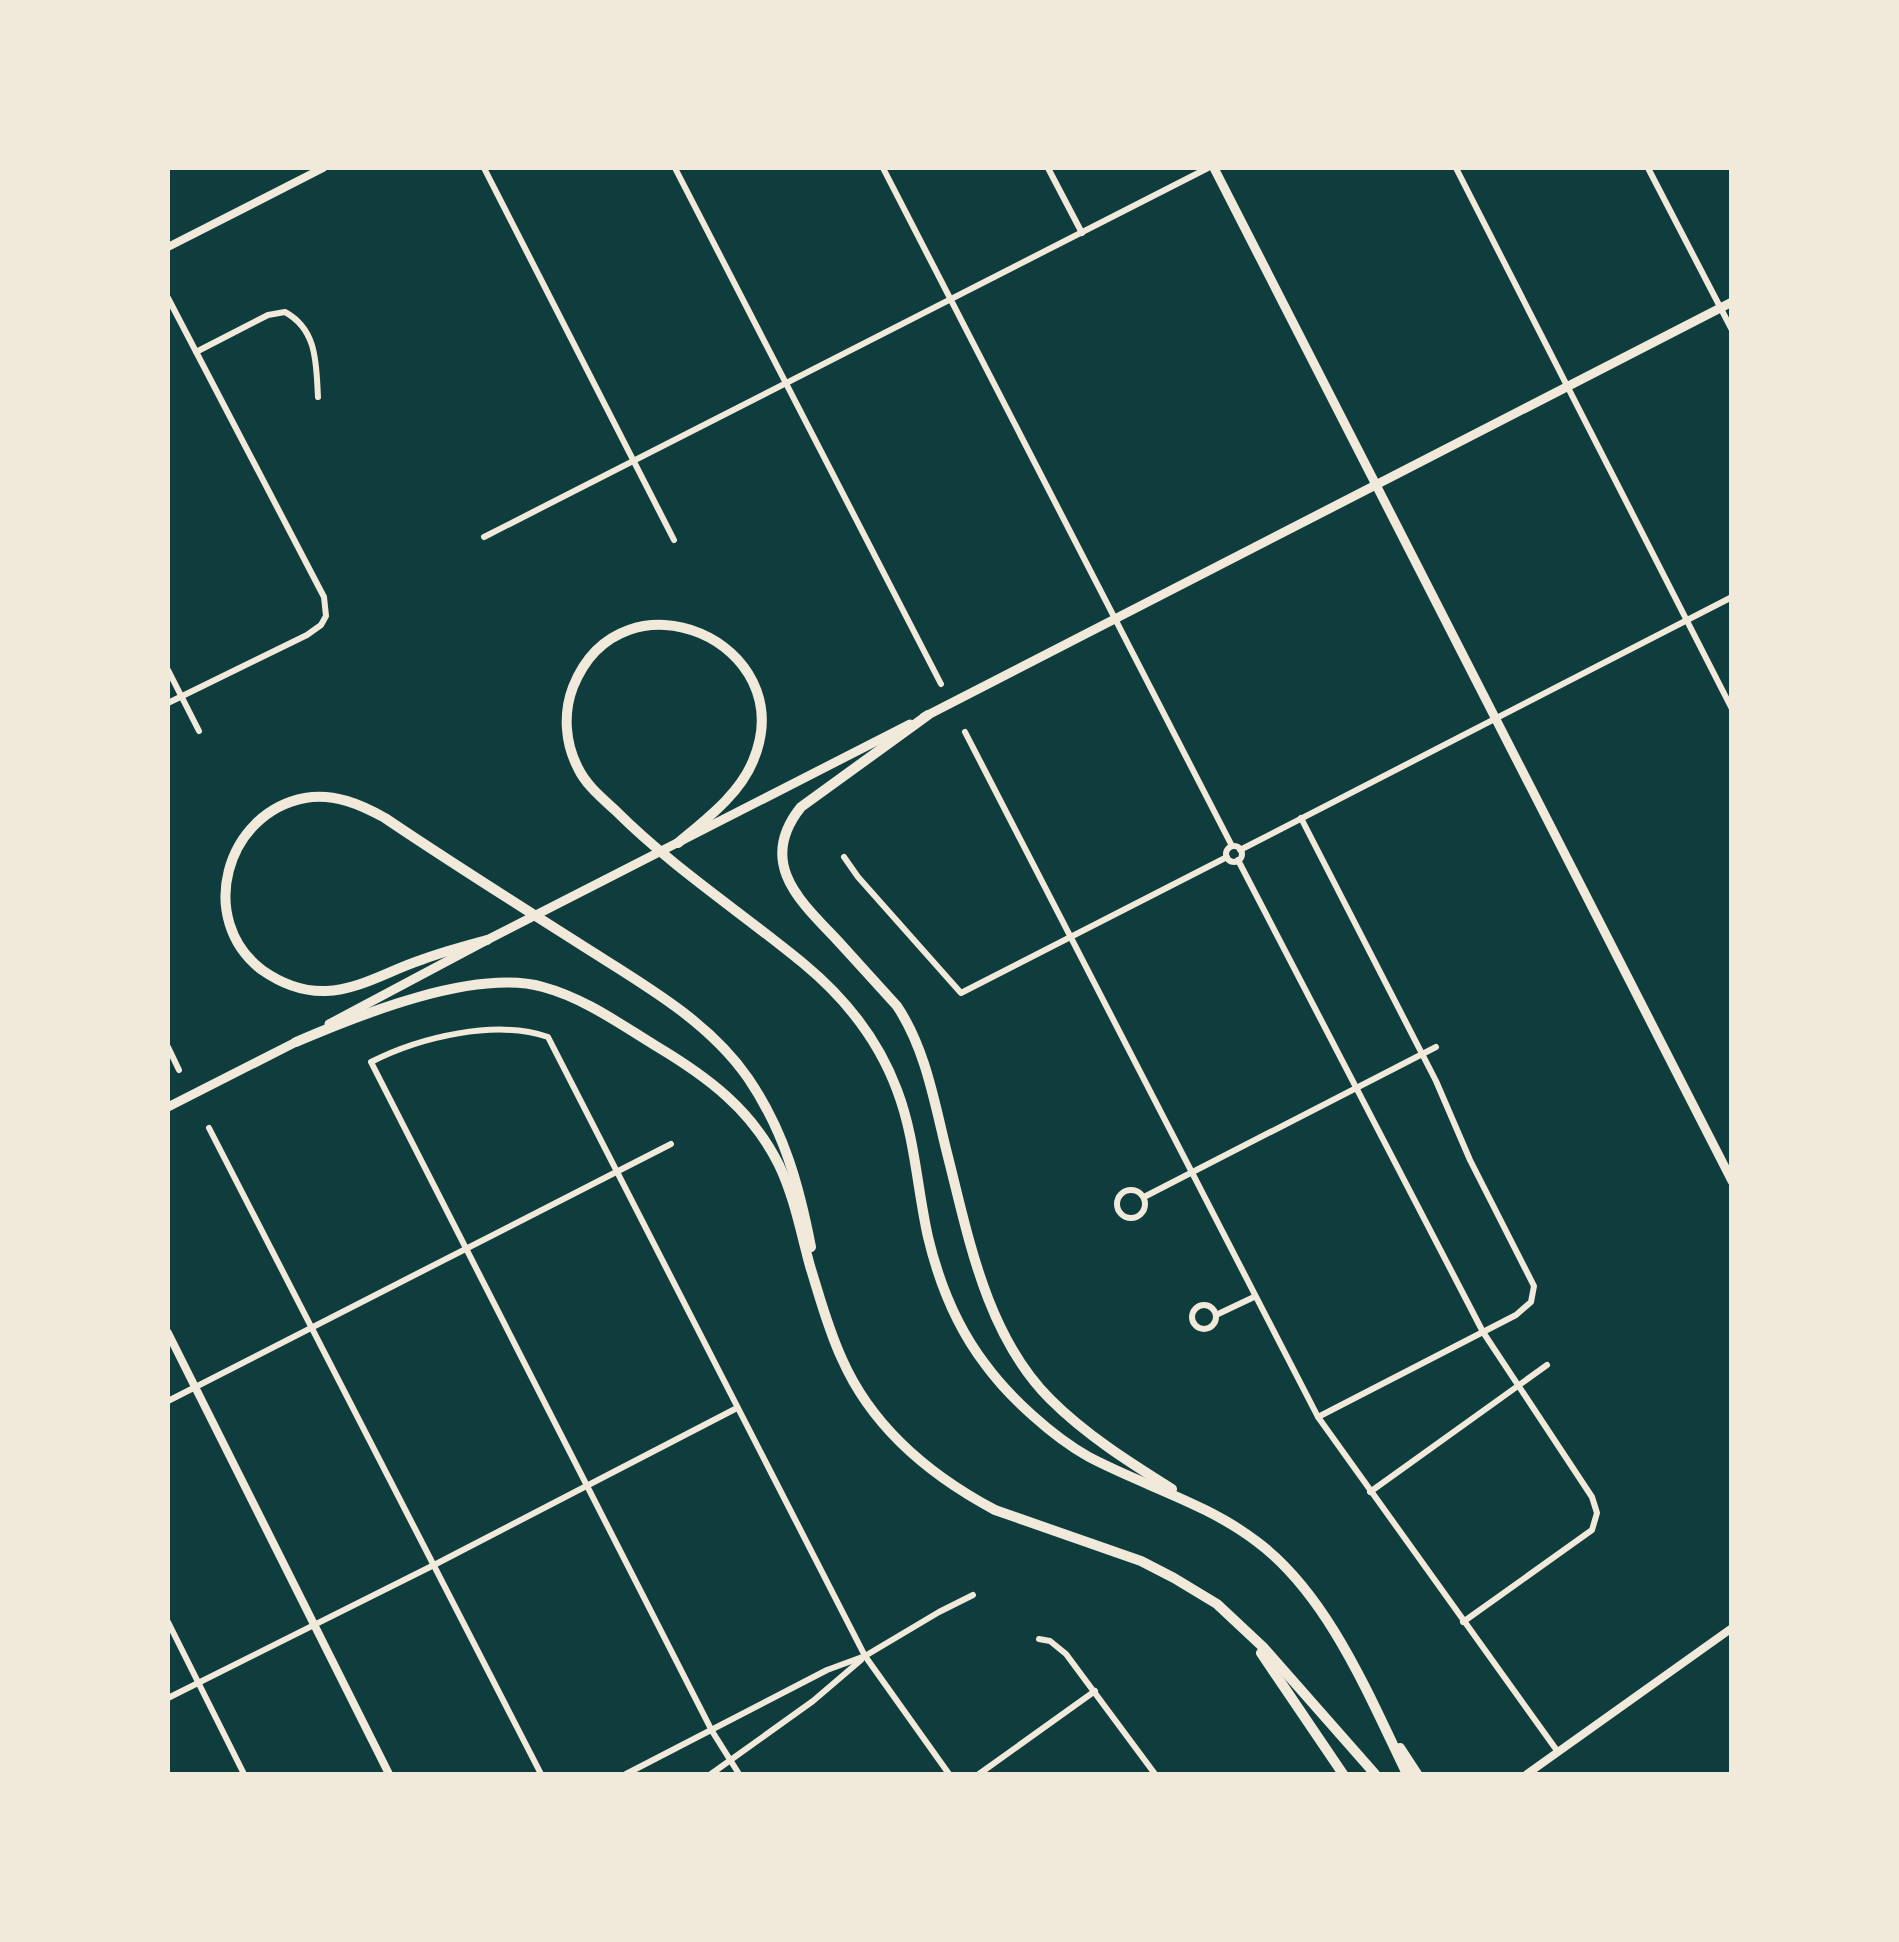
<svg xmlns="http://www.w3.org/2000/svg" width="1899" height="1942" viewBox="0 0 1899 1942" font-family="'Times New Roman',serif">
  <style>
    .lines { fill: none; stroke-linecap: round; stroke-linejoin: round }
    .minor { stroke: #f1e9da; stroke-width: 6 }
    .tertiary { stroke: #f1e9da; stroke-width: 8 }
    .secondary { stroke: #f1e9da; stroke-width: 9 }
    .primary { stroke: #f1e9da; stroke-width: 9 }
    .motorway { stroke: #f1e9da; stroke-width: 10 }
  </style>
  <rect width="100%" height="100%" fill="#0f3d3e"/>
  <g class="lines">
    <g class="minor">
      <path d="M 484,168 L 674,540"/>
      <path d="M 675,168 L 941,684"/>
      <path d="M 883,168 L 1232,846"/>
      <path d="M 1048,168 L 1082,233"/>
      <path d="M 1456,168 L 1732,709"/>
      <path d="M 1648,168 L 1732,330"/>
      <path d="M 168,298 L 324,597 L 326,616 L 321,625 L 307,635 L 168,703"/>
      <path d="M 196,352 L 268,315 L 285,312 C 318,330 316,365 318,397"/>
      <path d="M 484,537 L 1208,168"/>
      <path d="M 168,670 L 199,731"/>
      <path d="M 965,732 L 1318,1417 L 1558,1752"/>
      <path d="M 1301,818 L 1436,1081 L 1470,1160 L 1534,1286 L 1531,1302 L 1516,1315 L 1318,1417"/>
      <circle cx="1234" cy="854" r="8"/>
      <path d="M 1240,850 L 1732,597"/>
      <path d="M 844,857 L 858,877 L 961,993 L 1227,857"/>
      <path d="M 1238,860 L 1483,1332 L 1592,1497 L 1597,1513 L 1592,1530 L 1463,1622"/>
      <path d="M 168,1047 L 179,1070"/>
      <path d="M 209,1128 L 541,1774"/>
      <circle cx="1131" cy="1204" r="14"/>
      <path d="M 1144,1197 L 1436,1047"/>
      <circle cx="1204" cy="1317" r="12"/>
      <path d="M 1216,1315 L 1254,1297"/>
      <path d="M 168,1401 L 671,1144"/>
      <path d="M 1370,1492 L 1547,1365"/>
      <path d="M 168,1622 L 244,1774"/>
      <path d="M 1039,1639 L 1050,1641 L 1066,1654 L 1155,1774"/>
      <path d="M 168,1698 L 434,1565 L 737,1408"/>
      <path d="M 626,1774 L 827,1670 L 865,1656 L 939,1612 L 973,1595"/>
      <path d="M 711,1774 L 813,1701 L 861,1660"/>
      <path d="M 739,1774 L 712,1731 L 371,1062 C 420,1037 496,1019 548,1037 L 865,1656 L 949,1774"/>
      <path d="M 979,1774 L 1095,1691"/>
    </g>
    <g class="tertiary">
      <path d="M 168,247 L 323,168"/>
      <path d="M 168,1333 L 389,1774"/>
      <path d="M 1527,1774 L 1732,1628"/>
    </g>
    <path class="secondary" d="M 168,1107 L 296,1042"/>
    <g class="primary">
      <path d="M 1214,168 L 1732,1181"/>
      <path d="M 924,717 L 1732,302"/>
      <path d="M 329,1024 L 487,940 L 910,724"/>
    </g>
    <g class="motorway">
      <path d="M 928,715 L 801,807 C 756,863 801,902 838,941 C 858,963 877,984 897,1006 C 925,1048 934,1100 946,1149 C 968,1234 985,1334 1050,1399 C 1086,1435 1129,1462 1172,1489"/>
      <path d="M 678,843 C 705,820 739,795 753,761 C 803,642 622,564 573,687 C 563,713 565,743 578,768 C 586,785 602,798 615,810 C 673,868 741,912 804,964 C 845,998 878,1039 897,1090 C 915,1137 917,1188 928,1237 C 939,1283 956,1326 985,1364 C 1009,1397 1053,1437 1089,1457 C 1144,1486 1206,1503 1256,1541 C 1328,1594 1369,1696 1407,1774"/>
      <path d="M 487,940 C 465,946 442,952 421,960 C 390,970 359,990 326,991 C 302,992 282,984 262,970 C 196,920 225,813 305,798 C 334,793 360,804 385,818 C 450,862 517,904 583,946 C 641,983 708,1020 748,1078 C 784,1131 799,1185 811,1247"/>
      <path d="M 296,1042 C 359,1015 475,968 543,987 C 584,998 620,1024 656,1046 C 708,1077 752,1110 779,1165 C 794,1196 801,1233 810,1266 C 820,1298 828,1329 842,1359 C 872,1427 931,1476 995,1510 L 1141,1561 L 1174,1578 L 1217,1604 L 1264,1648 L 1375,1774"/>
      <path d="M 1261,1653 L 1343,1774"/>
      <path d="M 1400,1748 L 1417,1774"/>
    </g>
  </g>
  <rect width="1899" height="1942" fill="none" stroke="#f1e9da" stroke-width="340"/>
</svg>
